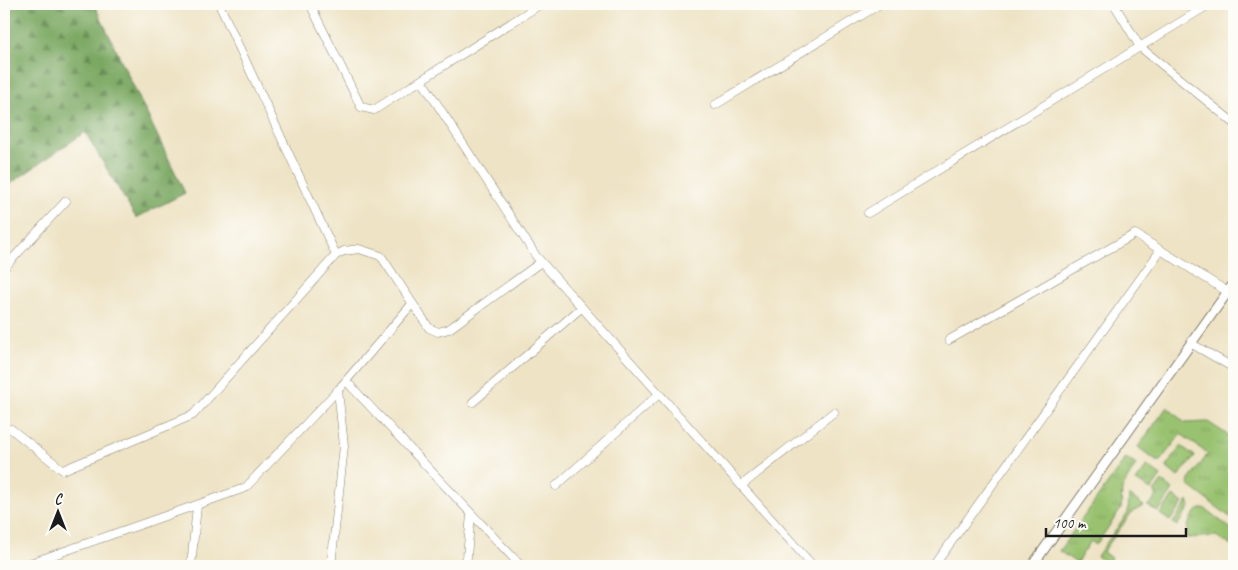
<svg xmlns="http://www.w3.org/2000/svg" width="1238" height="570" viewBox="0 0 1238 570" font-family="Caveat,sans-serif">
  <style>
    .grass { fill: url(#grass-tufts); stroke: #5a6f46 }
    .forest { fill: url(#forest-firs); stroke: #4b623f }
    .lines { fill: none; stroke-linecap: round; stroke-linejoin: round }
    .minor-casing { stroke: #858070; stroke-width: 9 }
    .tertiary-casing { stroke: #858070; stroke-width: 11 }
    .minor { stroke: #fff; stroke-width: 8 }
    .tertiary { stroke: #fff; stroke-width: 9 }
  </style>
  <defs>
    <pattern id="grass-tufts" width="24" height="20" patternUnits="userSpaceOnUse" patternTransform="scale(1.25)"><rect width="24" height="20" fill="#99c26f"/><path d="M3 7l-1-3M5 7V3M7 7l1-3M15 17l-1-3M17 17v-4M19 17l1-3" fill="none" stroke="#83a660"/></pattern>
    <pattern id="forest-firs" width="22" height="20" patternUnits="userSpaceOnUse" patternTransform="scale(1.25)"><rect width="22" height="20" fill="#7aa862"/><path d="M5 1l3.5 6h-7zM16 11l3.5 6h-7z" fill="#638850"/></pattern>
  </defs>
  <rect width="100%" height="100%" fill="#fdfcf7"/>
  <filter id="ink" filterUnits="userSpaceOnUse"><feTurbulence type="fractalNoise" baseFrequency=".02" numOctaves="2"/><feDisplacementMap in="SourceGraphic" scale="10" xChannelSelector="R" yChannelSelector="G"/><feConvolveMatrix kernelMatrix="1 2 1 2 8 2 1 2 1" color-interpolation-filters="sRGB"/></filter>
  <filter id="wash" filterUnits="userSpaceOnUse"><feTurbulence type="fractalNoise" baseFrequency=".0096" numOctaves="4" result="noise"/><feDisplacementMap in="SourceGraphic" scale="20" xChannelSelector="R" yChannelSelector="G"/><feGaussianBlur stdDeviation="1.12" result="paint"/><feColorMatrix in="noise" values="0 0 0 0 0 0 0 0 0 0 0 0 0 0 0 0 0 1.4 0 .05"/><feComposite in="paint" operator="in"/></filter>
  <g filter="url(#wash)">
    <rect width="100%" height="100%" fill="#eee3c5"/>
    <g class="grass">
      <path d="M 1167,407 L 1185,423 L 1208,422 L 1234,439 L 1234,520 L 1188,485 L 1189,480 L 1208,454 L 1181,434 L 1160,461 L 1156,461 L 1138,447 Z"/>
      <path d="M 1181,446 L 1195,456 L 1178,477 L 1166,467 Z"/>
      <path d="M 1126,458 L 1136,465 L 1122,488 L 1121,509 L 1096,545 L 1091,541 L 1077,562 L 1081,566 L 1059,551 Z"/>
      <path d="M 1147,466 L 1161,476 L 1151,490 L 1136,481 Z"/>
      <path d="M 1162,481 L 1173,490 L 1158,512 L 1147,505 L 1150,505 L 1157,495 L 1154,492 Z"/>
      <path d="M 1129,495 L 1144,506 L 1132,512 L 1103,552 L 1111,558 L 1107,563 L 1097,556 L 1128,513 Z"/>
      <path d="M 1173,496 L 1183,503 L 1170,521 L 1160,514 Z"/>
      <path d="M 1188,501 L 1190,506 L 1177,526 L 1173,523 Z"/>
      <path d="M 1204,508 L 1234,531 L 1234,547 L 1216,536 L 1187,538 C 1186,527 1192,510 1204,508 Z"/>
    </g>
    <path class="forest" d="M 4,4 L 94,4 L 185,193 L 136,218 L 85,132 L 4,188 Z"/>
  </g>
  <g filter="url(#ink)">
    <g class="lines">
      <defs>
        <g id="minor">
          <path d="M 219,4 L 336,255"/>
          <path d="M 310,4 L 361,107 L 374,110 L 541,4"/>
          <path d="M 1114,4 L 1140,47 L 1234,123"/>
          <path d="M 422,81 L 536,256 L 813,566"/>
          <path d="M 715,105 L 880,4"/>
          <path d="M 868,213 L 1210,4"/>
          <path d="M 4,268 L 66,201"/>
          <path d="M 949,340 L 1135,234 L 1228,292"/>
          <path d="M 1192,344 L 1234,368"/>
          <path d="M 346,381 L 521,566"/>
          <path d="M 473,402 L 581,308"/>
          <path d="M 11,429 L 63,470 L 193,415 L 336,255 L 344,251 L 359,249 L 381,256 L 429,328 L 438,332 L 449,329 L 541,262"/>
          <path d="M 742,485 L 834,412"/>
          <path d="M 556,486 L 659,394"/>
          <path d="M 22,566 L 245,488 L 338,390 L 412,304"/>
          <path d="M 191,566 L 197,506"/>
          <path d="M 331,566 L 344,446 L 338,390"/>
          <path d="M 466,566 L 471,515"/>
          <path d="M 934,566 L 1160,251"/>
        </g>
        <path id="tertiary" d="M 1032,566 L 1234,283"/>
      </defs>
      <use href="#minor" class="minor-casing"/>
      <use href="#tertiary" class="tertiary-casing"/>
      <use href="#minor" class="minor"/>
      <use href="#tertiary" class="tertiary"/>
    </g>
  </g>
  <rect width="1238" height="570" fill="none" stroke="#fdfcf7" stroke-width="20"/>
  <g transform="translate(58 512)" stroke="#fdfcf7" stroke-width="4" paint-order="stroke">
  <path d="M0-4L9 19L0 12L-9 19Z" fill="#1c1c1c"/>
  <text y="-8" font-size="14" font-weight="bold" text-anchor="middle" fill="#1c1c1c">С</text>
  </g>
  <path d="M1046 528v8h140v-8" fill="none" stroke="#1c1c1c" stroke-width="2.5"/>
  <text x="1053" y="528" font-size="15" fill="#1c1c1c" stroke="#fdfcf7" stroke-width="4" paint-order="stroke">100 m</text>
</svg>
